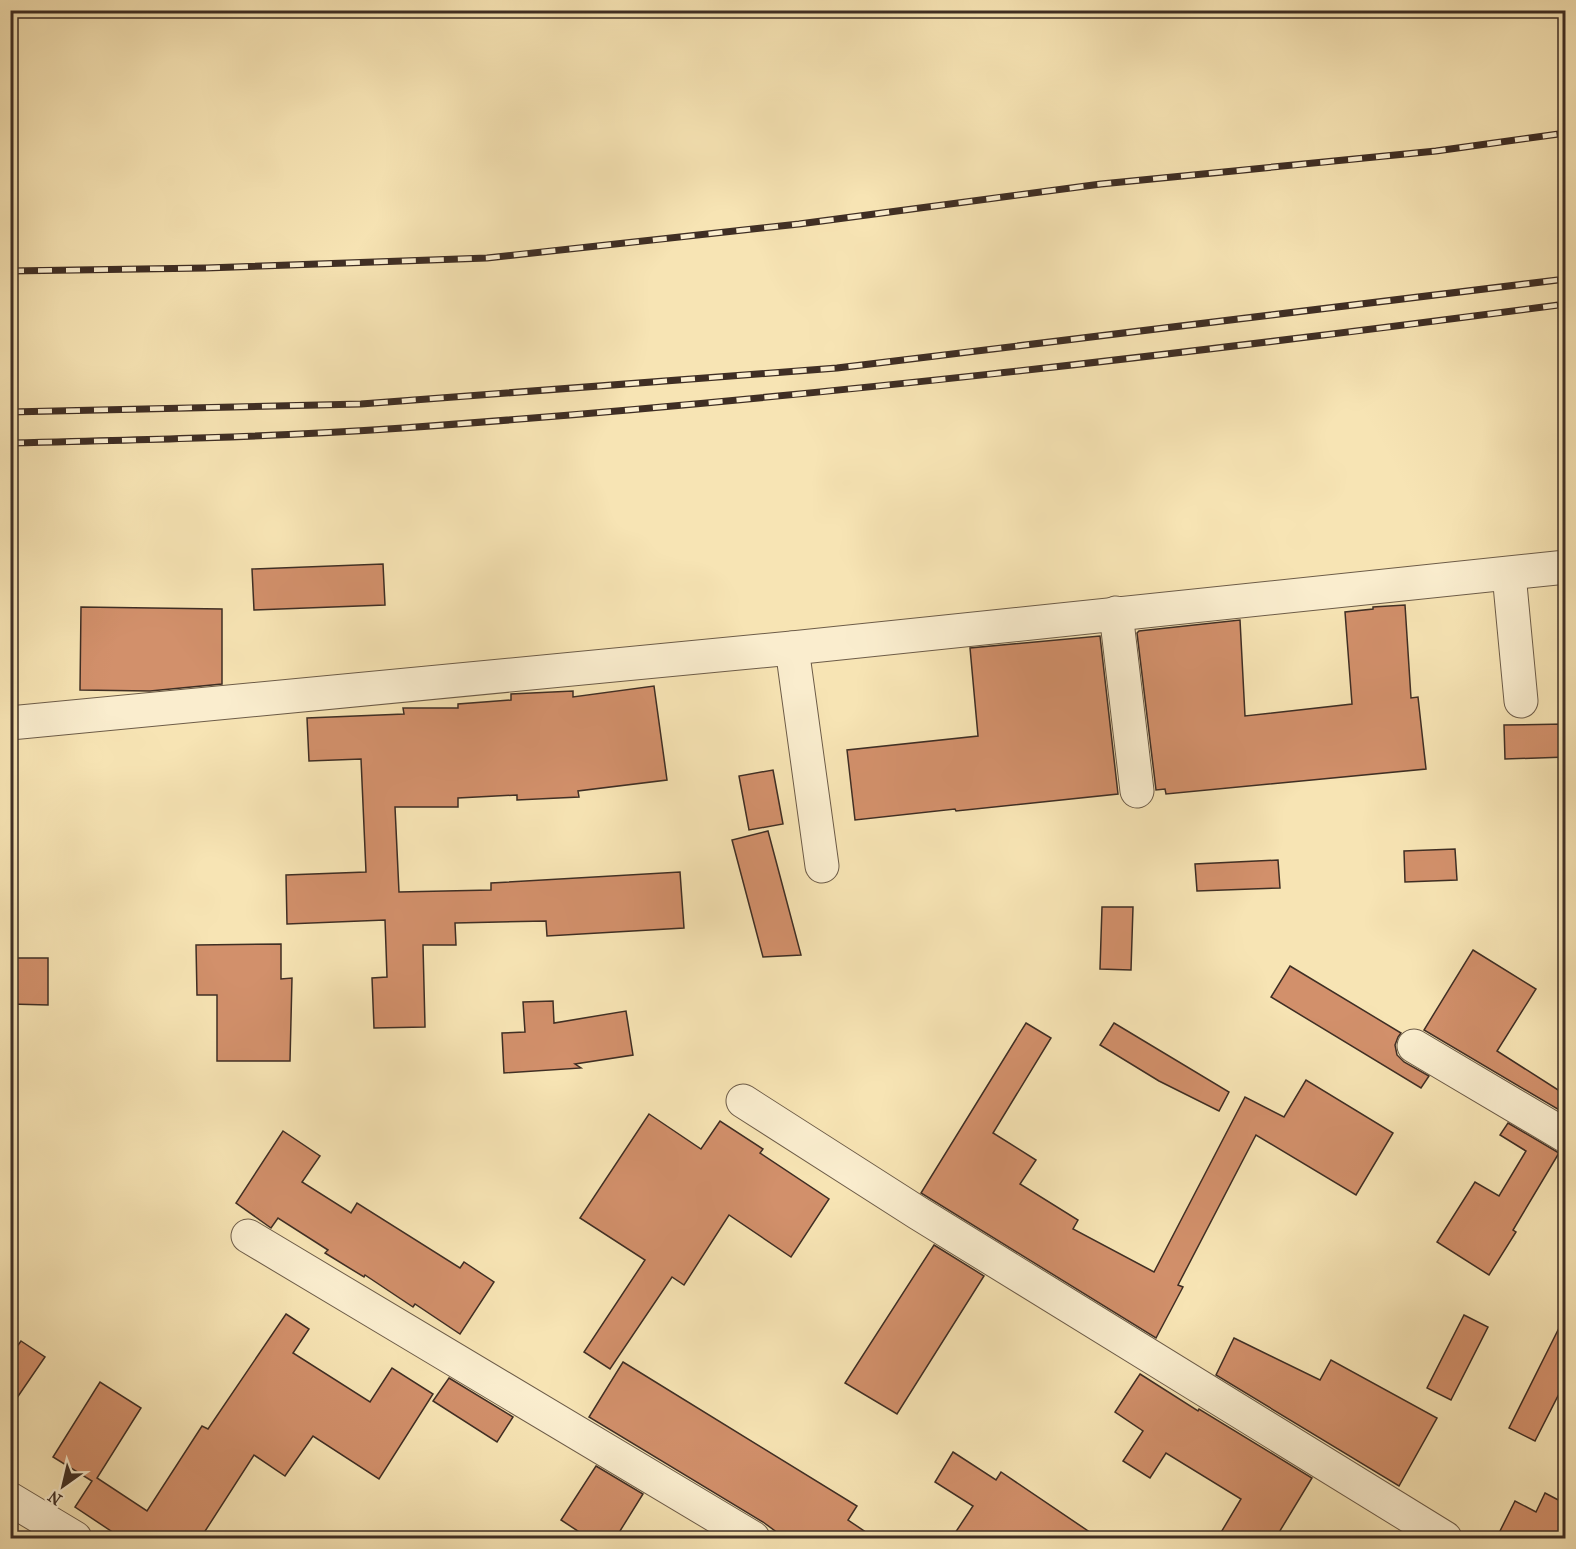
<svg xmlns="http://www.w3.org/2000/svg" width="1576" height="1549" viewBox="0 0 1576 1549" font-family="'IM FELL French Canon',serif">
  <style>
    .building { fill: #d2906b; stroke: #3f2e24; stroke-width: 1.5 }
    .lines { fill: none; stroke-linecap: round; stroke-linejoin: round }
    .minor-casing { stroke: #6d5c48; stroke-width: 35 }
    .minor { stroke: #faedce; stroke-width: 33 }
    .rail-casing { stroke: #3f2e24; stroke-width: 7 }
    .rail { stroke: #faedce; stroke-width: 4.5; stroke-dasharray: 14; stroke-linecap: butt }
  </style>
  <rect width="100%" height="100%" fill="#f7e4b4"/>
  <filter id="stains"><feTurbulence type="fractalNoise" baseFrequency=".00333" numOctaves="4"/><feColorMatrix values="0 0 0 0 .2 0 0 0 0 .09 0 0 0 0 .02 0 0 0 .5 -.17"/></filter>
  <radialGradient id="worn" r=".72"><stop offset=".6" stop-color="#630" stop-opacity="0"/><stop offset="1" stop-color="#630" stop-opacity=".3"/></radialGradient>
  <g class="building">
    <path d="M 383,564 L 385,605 L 254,610 L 252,569 Z"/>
    <path d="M 1405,605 L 1411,698 L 1418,697 L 1426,769 L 1166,794 L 1165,789 L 1156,790 L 1137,633 L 1139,631 L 1240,620 L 1245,716 L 1352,704 L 1345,612 L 1373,609 L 1373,607 Z"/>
    <path d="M 81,607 L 222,609 L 222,684 L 150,691 L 80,690 Z"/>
    <path d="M 1100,636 L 1118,794 L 956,811 L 955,809 L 855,820 L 847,750 L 978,736 L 970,648 Z"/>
    <path d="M 654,686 L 667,780 L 578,791 L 579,797 L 517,800 L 517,795 L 458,798 L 458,807 L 395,807 L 399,892 L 491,890 L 491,883 L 680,872 L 684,928 L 547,936 L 546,921 L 455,923 L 456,945 L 423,945 L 425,1027 L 374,1028 L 372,978 L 387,977 L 385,920 L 287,924 L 286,875 L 366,872 L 361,759 L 309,761 L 307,718 L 404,714 L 403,708 L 458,708 L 458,704 L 511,700 L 511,694 L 573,691 L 573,697 Z"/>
    <path d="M 1566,724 L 1566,757 L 1505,759 L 1504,725 Z"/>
    <path d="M 773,770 L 783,824 L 749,830 L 739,776 Z"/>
    <path d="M 768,831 L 801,955 L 763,957 L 732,840 Z"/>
    <path d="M 1455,849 L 1457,880 L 1405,882 L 1404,851 Z"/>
    <path d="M 1278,860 L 1280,888 L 1197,891 L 1195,864 Z"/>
    <path d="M 1102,907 L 1133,907 L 1131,970 L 1100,969 Z"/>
    <path d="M 281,944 L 281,979 L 292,978 L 290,1061 L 217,1061 L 217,995 L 197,995 L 196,945 Z"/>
    <path d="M 1473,950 L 1536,989 L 1497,1051 L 1566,1095 L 1566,1114 L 1424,1030 Z"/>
    <path d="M 10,958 L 48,958 L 48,1005 L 10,1004 Z"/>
    <path d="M 1290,966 L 1401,1033 L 1398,1037 L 1395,1045 L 1397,1055 L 1404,1062 L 1429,1076 L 1421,1088 L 1271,997 Z"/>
    <path d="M 553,1001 L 554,1023 L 626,1011 L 633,1055 L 575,1064 L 581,1068 L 504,1073 L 502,1033 L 525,1032 L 523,1002 Z"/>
    <path d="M 1026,1023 L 1051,1038 L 993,1133 L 1036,1160 L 1020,1184 L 1078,1220 L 1073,1229 L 1154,1272 L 1245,1097 L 1284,1117 L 1306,1080 L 1393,1133 L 1356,1195 L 1256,1135 L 1178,1285 L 1183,1287 L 1156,1338 L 921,1193 Z"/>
    <path d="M 1114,1023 L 1229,1092 L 1219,1111 L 1159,1081 L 1100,1045 Z"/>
    <path d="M 649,1114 L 701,1149 L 720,1121 L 763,1149 L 760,1153 L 829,1199 L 791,1257 L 729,1215 L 684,1285 L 672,1277 L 610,1369 L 584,1352 L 645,1260 L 580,1218 Z"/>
    <path d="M 1508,1123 L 1559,1153 L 1513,1230 L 1516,1232 L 1489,1275 L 1437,1242 L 1475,1182 L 1499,1196 L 1526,1151 L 1500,1135 Z"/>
    <path d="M 283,1131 L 320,1156 L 302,1182 L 351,1213 L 357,1203 L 460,1268 L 464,1262 L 494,1282 L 460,1334 L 415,1304 L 413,1307 L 365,1275 L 364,1277 L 325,1253 L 328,1250 L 278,1218 L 271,1228 L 236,1203 Z"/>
    <path d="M 934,1245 L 984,1276 L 897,1414 L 845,1383 Z"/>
    <path d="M 286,1314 L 309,1329 L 293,1353 L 370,1402 L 392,1368 L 433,1394 L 379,1479 L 313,1436 L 285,1476 L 254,1455 L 200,1539 L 123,1539 L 75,1507 L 92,1481 L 53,1457 L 100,1382 L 141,1408 L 97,1478 L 147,1511 L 202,1426 L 208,1429 Z"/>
    <path d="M 1566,1314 L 1566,1380 L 1535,1441 L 1509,1428 Z"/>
    <path d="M 1464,1315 L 1488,1327 L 1451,1400 L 1427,1388 Z"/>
    <path d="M 1234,1338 L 1320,1380 L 1331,1360 L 1437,1418 L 1399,1486 L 1216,1375 Z"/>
    <path d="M 21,1341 L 45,1357 L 10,1408 L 10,1356 Z"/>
    <path d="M 623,1362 L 857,1506 L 848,1520 L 876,1539 L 786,1539 L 763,1522 L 589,1417 Z"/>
    <path d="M 1140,1374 L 1198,1411 L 1199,1409 L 1312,1478 L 1275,1539 L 1217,1539 L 1241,1499 L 1166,1453 L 1150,1478 L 1123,1461 L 1143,1431 L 1115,1412 Z"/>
    <path d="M 449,1378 L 513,1417 L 497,1442 L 433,1401 Z"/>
    <path d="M 953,1452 L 996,1480 L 1001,1472 L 1100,1539 L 951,1539 L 973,1506 L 935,1482 Z"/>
    <path d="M 596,1466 L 643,1494 L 615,1539 L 590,1539 L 561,1520 Z"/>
    <path d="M 1545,1493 L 1566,1504 L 1566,1539 L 1496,1539 L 1515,1501 L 1536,1512 Z"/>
  </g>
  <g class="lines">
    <defs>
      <g id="minor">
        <path d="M 1509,574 L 1521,701"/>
        <path d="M 1116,613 L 1137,791"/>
        <path d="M 792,648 L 822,866"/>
        <path d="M 10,723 L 792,648 L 1566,567"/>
        <path d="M 1414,1046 L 1566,1136"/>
        <path d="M 743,1101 L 918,1213 L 1445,1538"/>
        <path d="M 248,1236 L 753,1538"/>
        <path d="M 10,1499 L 75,1538"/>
      </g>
    </defs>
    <use href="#minor" class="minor-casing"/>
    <use href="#minor" class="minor"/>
    <defs>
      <g id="rail">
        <path d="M 10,271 L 206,268 L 487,258 L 799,224 L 1101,184 L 1436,151 L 1566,133"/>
        <path d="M 10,412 L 361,404 L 837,368 L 1566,279"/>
        <path d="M 10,443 C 141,440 272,437 403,428 C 792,400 1179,355 1566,304"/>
      </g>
    </defs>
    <use href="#rail" class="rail-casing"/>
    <use href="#rail" class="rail"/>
  </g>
  <rect width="1576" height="1549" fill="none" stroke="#f7e4b4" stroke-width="36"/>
  <rect x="12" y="12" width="1552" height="1525" fill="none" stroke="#3f2e24" stroke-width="3"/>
  <rect x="18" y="18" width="1540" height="1513" fill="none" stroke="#3f2e24" stroke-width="1.5"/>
  <g transform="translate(63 1486) rotate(214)" stroke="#faedce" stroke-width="4.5" paint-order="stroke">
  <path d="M0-4.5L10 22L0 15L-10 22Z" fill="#3f2e24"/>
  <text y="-9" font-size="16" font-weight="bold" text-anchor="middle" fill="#3f2e24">N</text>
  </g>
  <rect width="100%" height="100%" filter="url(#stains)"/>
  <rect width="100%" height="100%" fill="url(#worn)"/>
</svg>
